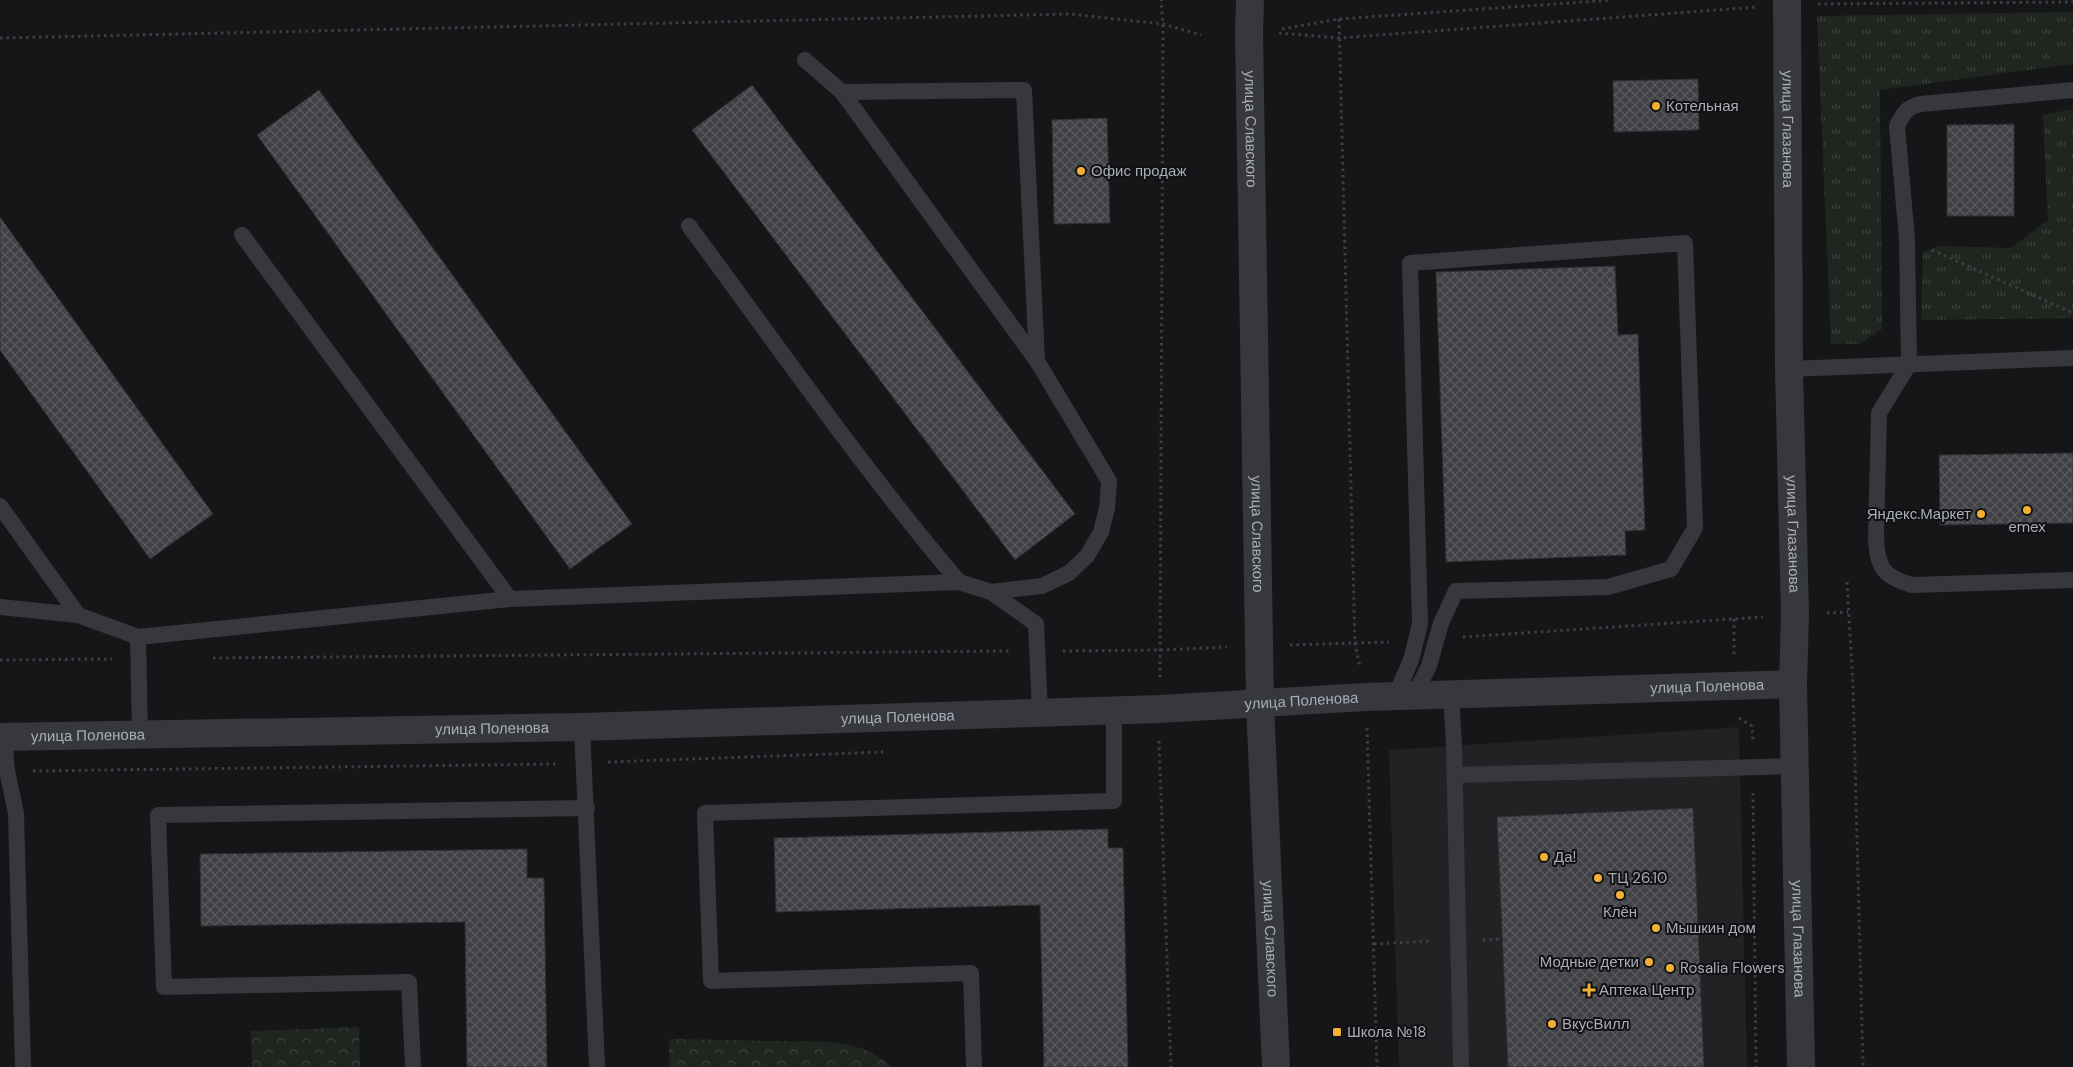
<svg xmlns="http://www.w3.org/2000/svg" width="2073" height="1067" viewBox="0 0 2073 1067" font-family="'DM Sans',sans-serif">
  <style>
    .built { fill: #222225 }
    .grass { fill: url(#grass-tufts) }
    .park { fill: url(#park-crowns) }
    .building { fill: url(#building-cross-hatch); stroke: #303034 }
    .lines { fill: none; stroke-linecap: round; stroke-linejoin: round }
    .path { stroke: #3d3f44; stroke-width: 3; stroke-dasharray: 2.5 4; stroke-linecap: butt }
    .lane { stroke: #37383d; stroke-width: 16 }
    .street { stroke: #37383d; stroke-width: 28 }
    .poi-dot { fill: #f2b134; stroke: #111113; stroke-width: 2 }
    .labels { text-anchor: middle; stroke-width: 4; stroke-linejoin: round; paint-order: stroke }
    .poi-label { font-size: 15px; fill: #a8adb8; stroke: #111113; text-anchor: start }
    .street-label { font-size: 15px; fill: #a8adb8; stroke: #111113 }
  </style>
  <defs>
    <pattern id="grass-tufts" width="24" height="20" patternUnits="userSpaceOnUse" patternTransform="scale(1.25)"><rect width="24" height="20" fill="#1e261f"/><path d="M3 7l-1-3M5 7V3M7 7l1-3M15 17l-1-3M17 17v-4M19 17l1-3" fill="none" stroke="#3c433d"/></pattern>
    <pattern id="park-crowns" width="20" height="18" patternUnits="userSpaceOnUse" patternTransform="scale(1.25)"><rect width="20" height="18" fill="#1e261f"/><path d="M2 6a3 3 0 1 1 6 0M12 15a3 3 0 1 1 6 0" fill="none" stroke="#3c433d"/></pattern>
    <pattern id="building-cross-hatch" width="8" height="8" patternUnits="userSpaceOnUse" patternTransform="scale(1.25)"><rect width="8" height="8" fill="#404145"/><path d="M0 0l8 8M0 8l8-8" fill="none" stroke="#595a5e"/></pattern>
  </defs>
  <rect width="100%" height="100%" fill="#161618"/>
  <path class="built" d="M 1739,727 L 1747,1067 L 1399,1067 L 1389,750 Z"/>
  <g class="grass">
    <path d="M 2073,12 L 2073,64 L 1880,90 L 1882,329 L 1860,344 L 1831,344 L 1817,16 Z"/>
    <path d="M 2073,109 L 2073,318 L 1921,320 L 1923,252 L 1939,246 L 2011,248 L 2048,220 L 2043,115 Z"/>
  </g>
  <g class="park">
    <path d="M 359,1027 L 360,1067 L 252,1067 L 251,1031 Z"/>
    <path d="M 669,1039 L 828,1042 C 852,1044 874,1049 891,1067 L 669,1067 Z"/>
  </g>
  <g class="building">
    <path d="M 1698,79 L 1699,130 L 1614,132 L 1613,81 Z"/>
    <path d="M 752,85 L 1075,514 L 1015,560 L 692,130 Z"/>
    <path d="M 319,90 L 632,524 L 570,569 L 257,135 Z"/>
    <path d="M 1107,118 L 1110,223 L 1054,224 L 1052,120 Z"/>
    <path d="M 2014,124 L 2014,216 L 1947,216 L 1947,125 Z"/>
    <path d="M 0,217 L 213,514 L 150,559 L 0,350 Z"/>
    <path d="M 1615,266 L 1618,335 L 1638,334 L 1645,530 L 1625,531 L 1626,555 L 1446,562 L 1436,272 Z"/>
    <path d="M 2073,453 L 2073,523 L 1940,525 L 1939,455 Z"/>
    <path d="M 1693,808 L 1704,1067 L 1508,1067 L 1497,817 Z"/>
    <path d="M 1108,829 L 1108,848 L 1123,848 L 1128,1067 L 1044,1067 L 1040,905 L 776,912 L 774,838 Z"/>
    <path d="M 527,849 L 527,878 L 544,878 L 547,1067 L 467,1067 L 465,922 L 201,926 L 200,854 Z"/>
  </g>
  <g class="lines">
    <g class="path">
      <path d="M 1818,4 L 2073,2"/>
      <path d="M 1339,19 L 1355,644 L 1360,667"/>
      <path d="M 1282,29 L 1339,19 L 1612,0"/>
      <path d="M 1279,33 L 1339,38 L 1757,7"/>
      <path d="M 0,38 L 1070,14 L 1163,24 L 1201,35"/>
      <path d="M 1932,250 L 2073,313"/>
      <path d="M 1847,582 L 1853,686 L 1863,1067"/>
      <path d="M 1827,613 L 1848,612"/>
      <path d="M 1734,619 L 1734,655"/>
      <path d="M 1463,637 L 1763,617"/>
      <path d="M 1290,645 L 1389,642"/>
      <path d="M 1063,651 L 1160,650 L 1227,647"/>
      <path d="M 213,658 L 1012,651"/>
      <path d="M 0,660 L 112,659"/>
      <path d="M 1160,677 L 1163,24 L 1161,0"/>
      <path d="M 1739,718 L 1752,726 L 1753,741"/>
      <path d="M 1367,728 L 1377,1067"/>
      <path d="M 1159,741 L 1171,1067"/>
      <path d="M 608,762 L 884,752"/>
      <path d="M 33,771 L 557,764"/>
      <path d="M 1753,793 L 1756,1067"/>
      <path d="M 1483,940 L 1502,939"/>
      <path d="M 1374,944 L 1432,941"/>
    </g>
    <g class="lane">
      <path d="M 805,60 L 842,92 L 1037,361 L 1109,481 L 1107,508 L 1101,532 L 1087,556 L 1069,573 L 1042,586 L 991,592"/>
      <path d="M 2073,90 L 1921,104 C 1907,107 1903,113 1897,126 L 1907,239 L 1909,364 L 1879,413 L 1876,538 C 1877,568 1884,577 1912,585 L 2073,580"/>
      <path d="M 842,92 L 1024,90 L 1037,361"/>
      <path d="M 689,226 C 778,346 863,469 959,582"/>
      <path d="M 242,235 L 510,599"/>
      <path d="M 1789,369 L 2073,358"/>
      <path d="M 0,506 L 78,615"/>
      <path d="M 0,607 L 78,615 L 138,637 L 510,599 L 959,582 L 991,592 L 1036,624 L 1040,713"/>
      <path d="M 138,637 L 140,735"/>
      <path d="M 1451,696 L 1454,746 L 1461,1067"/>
      <path d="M 1395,697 L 1411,660 L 1420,624 L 1410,263 L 1685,243 L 1695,528 L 1671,569 L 1608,587 L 1456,591 L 1441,623 L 1429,666 L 1414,696"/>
      <path d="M 582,727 L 597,1067"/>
      <path d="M 4,737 L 7,771 L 16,813 L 23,1067"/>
      <path d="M 1455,775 L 1795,766"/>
      <path d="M 413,1067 L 409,982 L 164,987 L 158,815 L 587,808"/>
      <path d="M 974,1067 L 971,973 L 711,981 L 705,813 L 1114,801 L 1114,710"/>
    </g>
    <g class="street">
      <path id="s1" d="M 1250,0 L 1249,31 L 1260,704 L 1276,1067"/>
      <path id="s2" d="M 1787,0 L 1789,369 L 1795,615 L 1793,684 L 1801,1067"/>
      <path id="s3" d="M 0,737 L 582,727 L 1160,709 L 1366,697 L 1793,684"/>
    </g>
  </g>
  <g class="poi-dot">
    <circle cx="1656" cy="106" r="5"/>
    <circle cx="1081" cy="171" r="5"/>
    <circle cx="2027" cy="510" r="5"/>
    <circle cx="1981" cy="514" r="5"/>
    <circle cx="1544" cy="857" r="5"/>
    <circle cx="1598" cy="878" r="5"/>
    <circle cx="1620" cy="895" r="5"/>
    <circle cx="1656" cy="928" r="5"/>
    <circle cx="1649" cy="962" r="5"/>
    <circle cx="1670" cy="968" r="5"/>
    <path d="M1586.5 982.5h5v5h5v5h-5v5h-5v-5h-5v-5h5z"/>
    <circle cx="1552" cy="1024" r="5"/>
    <rect x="1332" y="1027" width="10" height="10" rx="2.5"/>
  </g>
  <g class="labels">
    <g class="poi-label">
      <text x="1666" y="111">Котельная</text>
      <text x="1091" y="176">Офис продаж</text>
      <text x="1971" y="519" text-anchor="end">Яндекс.Маркет</text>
      <text x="2027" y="532" text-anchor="middle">emex</text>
      <text x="1554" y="862">Да!</text>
      <text x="1608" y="883">ТЦ 26.10</text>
      <text x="1620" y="917" text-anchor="middle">Клён</text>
      <text x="1666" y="933">Мышкин дом</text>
      <text x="1639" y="967" text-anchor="end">Модные детки</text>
      <text x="1680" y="973">Rosalia Flowers</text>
      <text x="1599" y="995">Аптека Центр</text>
      <text x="1562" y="1029">ВкусВилл</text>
      <text x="1347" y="1037">Школа №18</text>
    </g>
    <g class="street-label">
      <text dy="5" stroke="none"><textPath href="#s1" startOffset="129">улица Славского</textPath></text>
      <text dy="5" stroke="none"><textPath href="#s2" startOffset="129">улица Глазанова</textPath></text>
      <text dy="5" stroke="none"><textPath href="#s2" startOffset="534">улица Глазанова</textPath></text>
      <text dy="5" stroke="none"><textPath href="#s1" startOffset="534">улица Славского</textPath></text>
      <text dy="5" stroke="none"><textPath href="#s3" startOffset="1708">улица Поленова</textPath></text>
      <text dy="5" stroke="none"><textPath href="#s3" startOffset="1302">улица Поленова</textPath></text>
      <text dy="5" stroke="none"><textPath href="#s3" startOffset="898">улица Поленова</textPath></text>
      <text dy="5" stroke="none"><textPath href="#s3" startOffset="492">улица Поленова</textPath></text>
      <text dy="5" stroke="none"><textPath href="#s3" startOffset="88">улица Поленова</textPath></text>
      <text dy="5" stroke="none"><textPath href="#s1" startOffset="939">улица Славского</textPath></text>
      <text dy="5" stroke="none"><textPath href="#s2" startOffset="939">улица Глазанова</textPath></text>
    </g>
  </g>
</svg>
